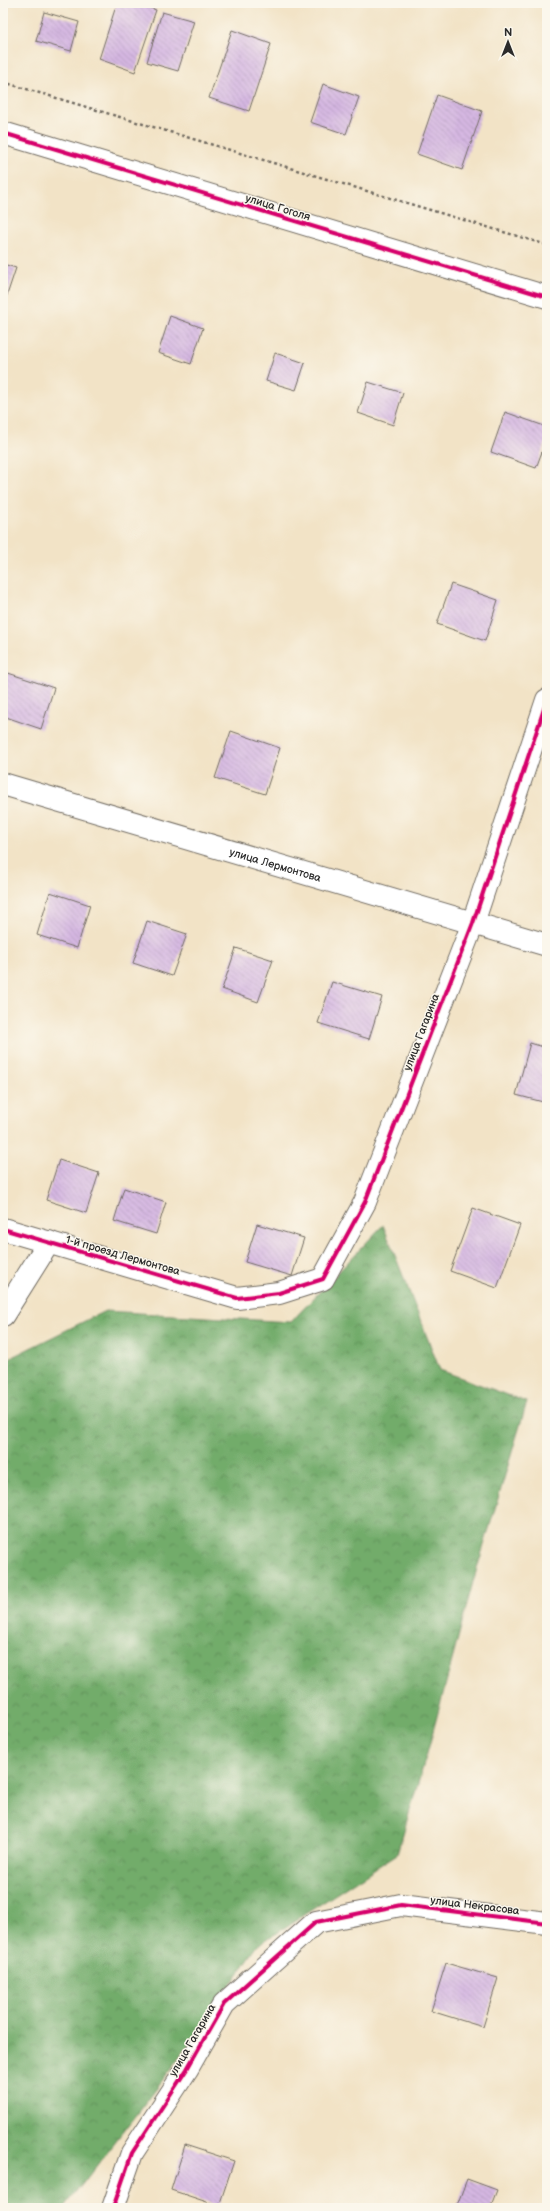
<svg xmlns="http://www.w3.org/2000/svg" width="550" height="2211" viewBox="0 0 550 2211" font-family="'Balsamiq Sans',sans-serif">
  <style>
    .forest { fill: url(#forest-crowns); stroke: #4e6c4a }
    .building { fill: url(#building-back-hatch) }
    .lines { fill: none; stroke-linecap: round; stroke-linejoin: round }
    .minor-casing { stroke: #716b61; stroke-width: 24 }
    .path { stroke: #716b61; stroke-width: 2.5; stroke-dasharray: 3 3; stroke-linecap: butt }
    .minor { stroke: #fff; stroke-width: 22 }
    .cycleway-casing { stroke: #fbf7ec; stroke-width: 6 }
    .cycleway { stroke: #d6006c; stroke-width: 4 }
    .labels { text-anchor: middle; stroke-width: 3; stroke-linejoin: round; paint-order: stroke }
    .street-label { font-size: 11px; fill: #2b2b2b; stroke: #fbf7ec }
  </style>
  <defs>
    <pattern id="forest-crowns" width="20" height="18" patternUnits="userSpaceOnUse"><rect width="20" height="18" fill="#72ac6a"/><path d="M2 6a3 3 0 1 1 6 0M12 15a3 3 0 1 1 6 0" fill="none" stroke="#5e8c57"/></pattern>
    <pattern id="building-back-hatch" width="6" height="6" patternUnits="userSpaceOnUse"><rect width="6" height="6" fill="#d5b7e2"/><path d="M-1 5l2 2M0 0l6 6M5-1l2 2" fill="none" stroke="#ad95b7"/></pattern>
  </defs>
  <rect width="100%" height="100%" fill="#fbf7ec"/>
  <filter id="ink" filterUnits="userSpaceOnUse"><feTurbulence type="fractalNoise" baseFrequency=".025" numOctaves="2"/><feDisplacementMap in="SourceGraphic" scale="8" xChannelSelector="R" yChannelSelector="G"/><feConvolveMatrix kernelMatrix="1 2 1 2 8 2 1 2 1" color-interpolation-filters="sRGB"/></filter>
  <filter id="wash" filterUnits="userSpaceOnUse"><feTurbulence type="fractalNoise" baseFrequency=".012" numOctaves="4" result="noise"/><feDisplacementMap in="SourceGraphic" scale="16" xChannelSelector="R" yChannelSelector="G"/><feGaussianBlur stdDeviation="0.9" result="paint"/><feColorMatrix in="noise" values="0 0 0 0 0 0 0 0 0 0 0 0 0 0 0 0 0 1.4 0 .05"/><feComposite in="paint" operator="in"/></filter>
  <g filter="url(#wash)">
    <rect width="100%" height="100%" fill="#f2e3c6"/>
    <path class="forest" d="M 383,1225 L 440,1370 L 527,1402 L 473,1582 L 428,1750 L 397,1854 L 258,1945 L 178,2060 L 64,2208 L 3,2208 L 3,1366 L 12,1357 L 105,1311 L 291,1322 Z"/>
    <g id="blocks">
      <g class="building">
        <path d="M 117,3 L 136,3 L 156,10 L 135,72 L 99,59 Z"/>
        <path d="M 44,12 L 79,22 L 71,51 L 36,41 Z"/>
        <path d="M 162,12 L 194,21 L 178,71 L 147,62 Z"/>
        <path d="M 232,30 L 271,44 L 249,111 L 209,98 Z"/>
        <path d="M 323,84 L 359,97 L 346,134 L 310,122 Z"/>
        <path d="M 437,95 L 482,111 L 462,170 L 417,154 Z"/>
        <path d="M 3,264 L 16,268 L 6,298 L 3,297 Z"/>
        <path d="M 170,316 L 203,328 L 191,364 L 158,353 Z"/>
        <path d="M 275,353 L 305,363 L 296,390 L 266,381 Z"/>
        <path d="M 368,382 L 403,393 L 393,425 L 358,413 Z"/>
        <path d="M 505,412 L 547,427 L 547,438 L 536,468 L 491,452 Z"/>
        <path d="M 451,584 L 498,600 L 485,641 L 437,624 Z"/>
        <path d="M 5,672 L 54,688 L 41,729 L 3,716 L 3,678 Z"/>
        <path d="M 231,731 L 280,748 L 265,794 L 215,778 Z"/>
        <path d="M 50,892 L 90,905 L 77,948 L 37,935 Z"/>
        <path d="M 147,921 L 187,934 L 172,976 L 133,963 Z"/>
        <path d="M 236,948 L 273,960 L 258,1002 L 222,989 Z"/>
        <path d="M 332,982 L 382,997 L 369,1039 L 318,1023 Z"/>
        <path d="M 530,1043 L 547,1048 L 547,1103 L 516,1095 Z"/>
        <path d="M 59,1160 L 99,1173 L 86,1213 L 46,1200 Z"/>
        <path d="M 124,1188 L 166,1202 L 156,1234 L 114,1221 Z"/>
        <path d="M 473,1208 L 520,1225 L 497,1288 L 450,1271 Z"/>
        <path d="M 257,1224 L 304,1238 L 292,1276 L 245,1262 Z"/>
        <path d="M 446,1963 L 498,1978 L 483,2027 L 431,2011 Z"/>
        <path d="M 185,2145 L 234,2161 L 219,2206 L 171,2190 Z"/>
        <path d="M 467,2179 L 497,2190 L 490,2208 L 456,2208 Z"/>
      </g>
    </g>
  </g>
  <g filter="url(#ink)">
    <use href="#blocks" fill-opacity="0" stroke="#716b61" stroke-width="1"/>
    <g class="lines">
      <defs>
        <g id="minor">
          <path d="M 3,133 L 547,297"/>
          <path id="s1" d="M 3,784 L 547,945"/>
          <path d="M 3,1229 L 237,1298 L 279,1293 L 323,1279 L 365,1202 L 473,923 L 547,700"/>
          <path d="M 3,1315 L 49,1242"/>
          <path d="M 113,2208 L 132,2153 L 187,2069 L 224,2004 L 316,1922 L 401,1905 L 547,1923"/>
        </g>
      </defs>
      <use href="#minor" class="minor-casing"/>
      <path class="path" d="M 3,82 L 547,245"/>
      <use href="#minor" class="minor"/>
      <defs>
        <g id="cycleway">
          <path d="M 3,133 L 547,297"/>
          <path d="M 3,1229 L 237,1298 L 279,1293 L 323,1279 L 365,1202 L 473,923 L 547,700"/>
          <path d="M 113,2208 L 132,2153 L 187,2069 L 224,2004 L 316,1922 L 401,1905 L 547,1923"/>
        </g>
      </defs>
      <use href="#cycleway" class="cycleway-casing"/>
      <use href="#cycleway" class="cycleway"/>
    </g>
  </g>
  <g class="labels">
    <g class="street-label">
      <text transform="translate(278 207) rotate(17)" y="4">улица Гоголя</text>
      <text dy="4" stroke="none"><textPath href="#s1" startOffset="284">улица Лермонтова</textPath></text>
      <text transform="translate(421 1032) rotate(-69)" y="4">улица Гагарина</text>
      <text transform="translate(123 1255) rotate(16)" y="4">1-й проезд Лермонтова</text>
      <text transform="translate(475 1905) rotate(7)" y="4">улица Некрасова</text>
      <text transform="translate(192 2040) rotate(-60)" y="4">улица Гагарина</text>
    </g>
  </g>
  <rect width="550" height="2211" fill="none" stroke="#fbf7ec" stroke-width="16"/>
  <g transform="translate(508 42)" stroke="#fbf7ec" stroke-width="3" paint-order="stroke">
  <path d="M0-3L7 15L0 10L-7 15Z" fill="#2b2b2b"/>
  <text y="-6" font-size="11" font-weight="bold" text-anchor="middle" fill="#2b2b2b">N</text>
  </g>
</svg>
